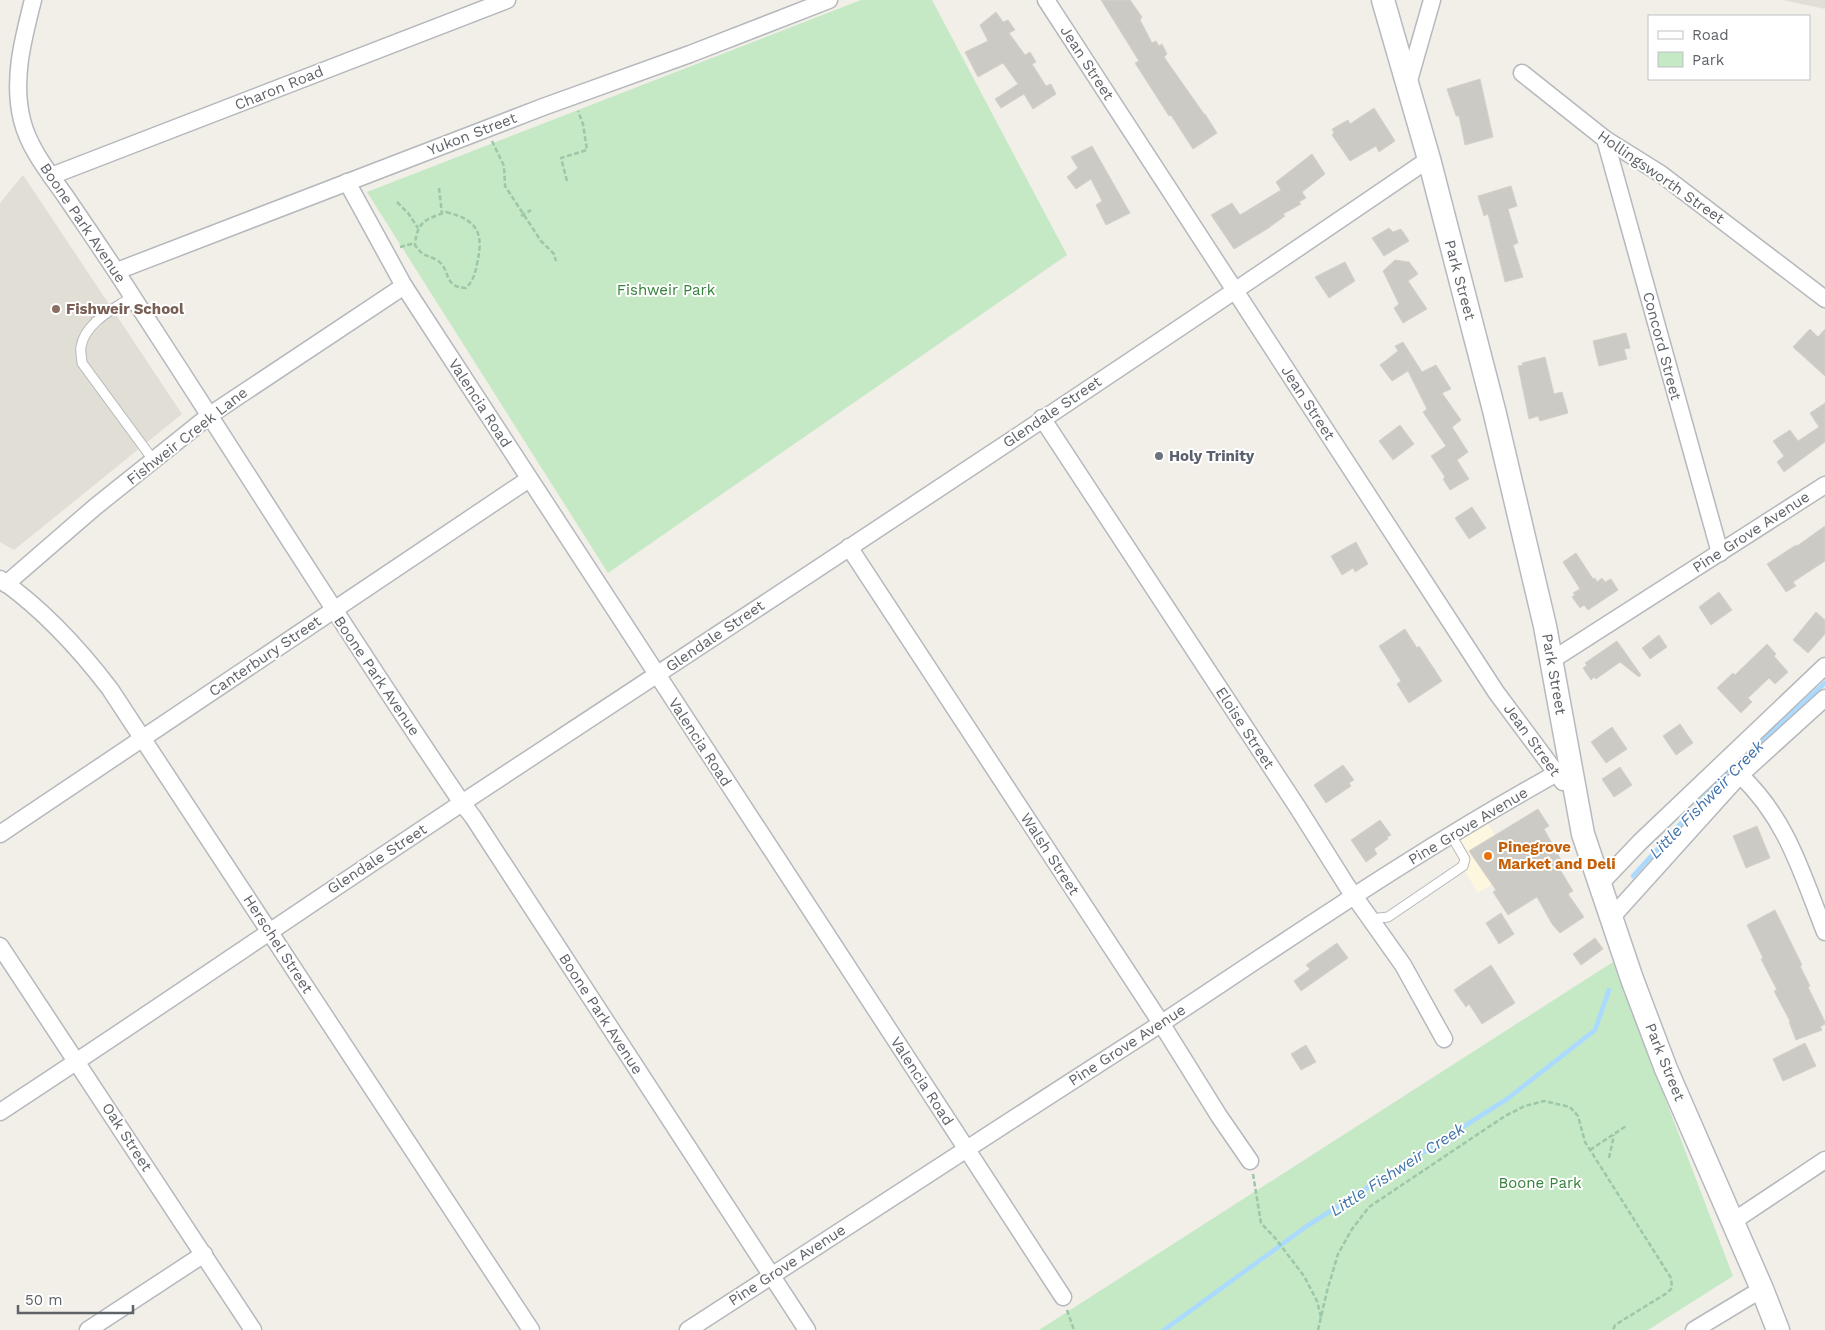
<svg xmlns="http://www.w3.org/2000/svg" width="1825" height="1330" viewBox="0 0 1825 1330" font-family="'Work Sans',sans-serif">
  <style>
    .commercial { fill: #fef7e0 }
    .education { fill: #e1ded6 }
    .green { fill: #c5e8c5 }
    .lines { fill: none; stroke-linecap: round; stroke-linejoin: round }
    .stream { stroke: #aadaff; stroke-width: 4.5 }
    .building { fill: #cccac5; stroke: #d6d1c6 }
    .lane-casing { stroke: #b5b8bc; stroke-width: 11 }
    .street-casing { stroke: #b5b8bc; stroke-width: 19 }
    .secondary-casing { stroke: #b6babf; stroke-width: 25 }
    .path { stroke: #9cc7a9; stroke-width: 2.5; stroke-dasharray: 5 2.5; stroke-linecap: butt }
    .lane { stroke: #fff; stroke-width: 9 }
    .street { stroke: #fff; stroke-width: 16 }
    .secondary { stroke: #fff; stroke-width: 22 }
    .education-dot { fill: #8d6e63; stroke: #fff; stroke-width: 2 }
    .worship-dot { fill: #6b7280; stroke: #fff; stroke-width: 2 }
    .food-dot { fill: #e8710a; stroke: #fff; stroke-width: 2 }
    .labels { text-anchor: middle; stroke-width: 4; stroke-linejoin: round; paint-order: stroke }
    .street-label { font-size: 15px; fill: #5f6368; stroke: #fff }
    .park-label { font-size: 15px; fill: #348238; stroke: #fff }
    .education-label { font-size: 15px; font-weight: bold; fill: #785e54; stroke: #fff; text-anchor: start }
    .worship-label { font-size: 15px; font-weight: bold; fill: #5b616d; stroke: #fff; text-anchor: start }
    .food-label { font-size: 15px; font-weight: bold; fill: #c56008; stroke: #fff; text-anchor: start }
    .water-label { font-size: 16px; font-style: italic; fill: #4174aa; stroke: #fff }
  </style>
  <rect width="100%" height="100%" fill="#f1efe8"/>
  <path class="commercial" d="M 1487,822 L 1515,869 L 1478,893 L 1449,844 Z"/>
  <g class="education">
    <path d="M 1783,0 L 1825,0 L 1825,9 Z"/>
    <path d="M 23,175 L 182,414 L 14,550 L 0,542 L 0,203 Z"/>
  </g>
  <g class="green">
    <path d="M 861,0 L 932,0 L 1067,255 L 608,573 L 367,192 Z"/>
    <path d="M 1613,962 L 1733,1276 L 1648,1330 L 1039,1330 Z"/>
  </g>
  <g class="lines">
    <g class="stream">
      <path d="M 1633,876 L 1733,766 L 1825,683"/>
      <path d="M 1164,1330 L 1307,1226 L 1507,1099 L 1595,1030 L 1609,990"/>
    </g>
  </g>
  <g class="building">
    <path d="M 1101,0 L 1130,0 L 1142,17 L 1140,20 L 1152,43 L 1156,41 L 1159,46 L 1162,44 L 1167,54 L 1164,57 L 1204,114 L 1205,114 L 1217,133 L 1193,149 L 1171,115 L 1169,116 L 1135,63 L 1139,61 Z"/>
    <path d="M 996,12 L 1003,22 L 1008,20 L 1015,30 L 1009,33 L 1025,55 L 1030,52 L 1036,62 L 1032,64 L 1046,86 L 1051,84 L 1056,94 L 1033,109 L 1024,94 L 1001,108 L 995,99 L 1018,84 L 1003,63 L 978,77 L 965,52 L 988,41 L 980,25 Z"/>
    <path d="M 1480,79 L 1493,137 L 1465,145 L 1459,116 L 1456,116 L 1447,89 Z"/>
    <path d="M 1374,108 L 1395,141 L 1379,152 L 1376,146 L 1350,161 L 1332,135 L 1334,133 L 1332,129 L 1348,120 L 1350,124 Z"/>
    <path d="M 1092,146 L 1130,213 L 1106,225 L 1096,205 L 1102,201 L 1091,179 L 1076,189 L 1067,177 L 1078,168 L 1071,157 Z"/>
    <path d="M 1312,154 L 1325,174 L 1302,192 L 1306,198 L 1299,202 L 1301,204 L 1283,214 L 1285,216 L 1267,229 L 1234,249 L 1211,215 L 1232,203 L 1240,215 L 1281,190 L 1276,182 Z"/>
    <path d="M 1511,186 L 1517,206 L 1508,209 L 1518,243 L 1513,245 L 1523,277 L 1505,282 L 1488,214 L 1484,216 L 1478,196 Z"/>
    <path d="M 1389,228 L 1393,232 L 1401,229 L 1409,241 L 1384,256 L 1372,238 Z"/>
    <path d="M 1395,260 L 1409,262 L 1418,274 L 1408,281 L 1427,309 L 1403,323 L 1394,308 L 1399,304 L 1383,271 Z"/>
    <path d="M 1345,262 L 1355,281 L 1329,298 L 1315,277 Z"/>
    <path d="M 1810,329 L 1818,337 L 1825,329 L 1825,376 L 1793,347 Z"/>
    <path d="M 1626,333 L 1630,348 L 1624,349 L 1627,359 L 1599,366 L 1593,341 Z"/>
    <path d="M 1403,342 L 1422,372 L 1436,365 L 1451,389 L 1442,393 L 1461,420 L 1452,427 L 1468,452 L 1457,460 L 1469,479 L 1450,490 L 1443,479 L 1445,477 L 1431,456 L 1446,446 L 1423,412 L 1427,409 L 1408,371 L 1392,381 L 1380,365 L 1398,351 L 1395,346 Z"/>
    <path d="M 1545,357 L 1554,394 L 1562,392 L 1568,413 L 1540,421 L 1538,416 L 1529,419 L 1518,366 L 1523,365 L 1522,363 Z"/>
    <path d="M 1825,403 L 1825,442 L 1784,472 L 1777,462 L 1784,456 L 1773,441 L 1790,430 L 1798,441 L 1819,427 L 1810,413 Z"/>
    <path d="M 1400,425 L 1414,444 L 1393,460 L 1379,441 Z"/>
    <path d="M 1472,507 L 1486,528 L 1469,539 L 1455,518 Z"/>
    <path d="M 1825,526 L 1825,561 L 1793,582 L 1796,586 L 1786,592 L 1767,564 L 1796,545 L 1797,546 Z"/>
    <path d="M 1356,542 L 1368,564 L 1355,572 L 1353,568 L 1342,575 L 1331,556 Z"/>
    <path d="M 1576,553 L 1593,579 L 1595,578 L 1597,582 L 1602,578 L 1605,582 L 1611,579 L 1618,590 L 1588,610 L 1584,605 L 1580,608 L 1572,597 L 1575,595 L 1573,593 L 1580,589 L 1563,562 Z"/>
    <path d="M 1719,592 L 1732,610 L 1711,625 L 1699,607 Z"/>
    <path d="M 1816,612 L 1825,620 L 1825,634 L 1808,653 L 1793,640 Z"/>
    <path d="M 1405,629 L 1417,648 L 1419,646 L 1442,681 L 1409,703 L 1397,684 L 1401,681 L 1379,646 Z"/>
    <path d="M 1659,635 L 1667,647 L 1650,659 L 1642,648 Z"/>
    <path d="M 1617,641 L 1641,675 L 1639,677 L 1620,662 L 1596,679 L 1594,677 L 1591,680 L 1583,668 L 1587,665 L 1585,663 Z"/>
    <path d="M 1767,644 L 1776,654 L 1774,656 L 1788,672 L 1775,684 L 1769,678 L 1748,698 L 1752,702 L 1741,713 L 1717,688 L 1733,673 L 1735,675 Z"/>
    <path d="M 1680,724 L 1693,743 L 1676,755 L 1663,736 Z"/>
    <path d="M 1612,727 L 1627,749 L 1606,763 L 1591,742 Z"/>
    <path d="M 1343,765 L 1354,780 L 1349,783 L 1351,786 L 1326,803 L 1314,785 Z"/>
    <path d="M 1620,767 L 1632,785 L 1614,797 L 1602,779 Z"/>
    <path d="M 1538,809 L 1549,826 L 1544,829 L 1561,860 L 1556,863 L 1573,891 L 1568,894 L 1584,917 L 1560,933 L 1552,924 L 1537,897 L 1508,915 L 1493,892 L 1496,890 L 1469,851 Z"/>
    <path d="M 1380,820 L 1391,835 L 1387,837 L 1388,839 L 1374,849 L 1377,854 L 1366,862 L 1351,840 Z"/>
    <path d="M 1757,826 L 1770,858 L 1746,868 L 1733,836 Z"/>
    <path d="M 1775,910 L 1802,965 L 1800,966 L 1810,986 L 1808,987 L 1825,1022 L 1825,1024 L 1820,1027 L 1822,1030 L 1796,1040 L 1789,1022 L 1790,1021 L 1774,991 L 1777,990 L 1761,959 L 1763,958 L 1747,925 Z"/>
    <path d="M 1501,913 L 1514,934 L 1499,944 L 1486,923 Z"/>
    <path d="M 1595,938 L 1603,949 L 1581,965 L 1573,954 Z"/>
    <path d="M 1337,943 L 1348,958 L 1301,991 L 1294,981 L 1310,969 L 1306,965 Z"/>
    <path d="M 1491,965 L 1515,1003 L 1482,1024 L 1469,1004 L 1466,1007 L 1454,990 Z"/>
    <path d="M 1805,1043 L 1816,1066 L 1783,1081 L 1773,1059 Z"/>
    <path d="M 1306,1045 L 1316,1062 L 1301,1070 L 1291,1054 Z"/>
  </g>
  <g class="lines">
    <defs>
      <g id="lane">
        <path d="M 133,296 C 114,309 85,322 81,347 C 80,352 82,358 82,363 L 154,461"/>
        <path d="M 1370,919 L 1388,917 L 1463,866 L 1465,859 L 1451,835"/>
      </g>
      <g id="street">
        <path d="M 33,0 C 23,39 12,80 22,120 C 29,149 50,174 66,197 C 89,231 112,264 134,299 C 244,467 349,637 462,803 L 473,817 L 807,1330"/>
        <path d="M 1046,0 L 1496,692 L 1563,782"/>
        <path d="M 1522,73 L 1605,139 L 1661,174 L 1825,299"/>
        <path d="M 1408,84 L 1432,0"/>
        <path d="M 1605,139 L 1720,553"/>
        <path d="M 51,176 L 507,0"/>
        <path d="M 347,182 L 404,286 L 1063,1297"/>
        <path d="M 117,271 L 543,107 L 690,54 L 829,0"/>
        <path d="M 1042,418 L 1298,808 L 1347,886 L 1403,965 L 1444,1039"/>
        <path d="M 849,547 L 1161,1023 L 1219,1116 L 1250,1161"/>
        <path d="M 0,579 C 44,610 78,647 110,689 L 531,1330"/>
        <path d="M 6,584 L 95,507 L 210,415 L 404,286"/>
        <path d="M 1552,660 L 1825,485"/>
        <path d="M 1740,775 C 1787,819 1802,874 1825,932"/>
        <path d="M 0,834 L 529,479"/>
        <path d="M 1600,884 L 1640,842 L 1825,666"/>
        <path d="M 1612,917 L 1740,775 L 1825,698"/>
        <path d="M 0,946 L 253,1330"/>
        <path d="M 0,1112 C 159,1008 315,900 474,795 C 793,585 1113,375 1429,159"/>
        <path d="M 1732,1222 L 1825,1160"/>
        <path d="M 88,1330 L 204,1254"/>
        <path d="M 688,1330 C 846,1226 1006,1124 1165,1021 C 1298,933 1430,842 1570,766"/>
        <path d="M 1694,1330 L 1762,1289"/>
      </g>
      <path id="secondary" d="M 1383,0 L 1429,159 L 1494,410 L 1545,626 L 1583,834 L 1632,979 L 1666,1069 L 1762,1289 L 1778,1330"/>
    </defs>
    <use href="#lane" class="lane-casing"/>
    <use href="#street" class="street-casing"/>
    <use href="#secondary" class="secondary-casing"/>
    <g class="path">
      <path d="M 492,141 L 504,166 L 505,186 L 541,241 L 554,254 L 556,261"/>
      <path d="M 567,181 L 561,158 L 587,150 L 583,124 L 578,111"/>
      <path d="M 439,188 L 442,214"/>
      <path d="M 397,202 L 408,213 L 418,228"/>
      <path d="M 446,212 C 478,220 484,233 477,264 C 475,274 473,281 466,288 C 442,287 452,270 437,260 C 426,254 424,258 415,245 C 417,221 425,220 446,212 Z"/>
      <path d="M 521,216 L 531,210"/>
      <path d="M 400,247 L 411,244 L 415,245"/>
      <path d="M 1590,1150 L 1626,1126"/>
      <path d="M 1609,1158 L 1614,1135"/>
      <path d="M 1253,1174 L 1261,1223 L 1275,1238 L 1304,1276 L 1317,1301 L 1321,1317"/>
      <path d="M 1067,1310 L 1074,1330"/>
      <path d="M 1318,1330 L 1327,1291 L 1338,1254 L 1352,1229 L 1369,1207 L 1505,1116 L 1525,1106 L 1544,1101 L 1570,1107 L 1578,1116 L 1585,1142 L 1671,1278 L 1672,1288 L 1667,1293 L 1615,1325 L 1613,1330"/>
    </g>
    <use href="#lane" class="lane"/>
    <use href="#street" class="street"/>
    <use href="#secondary" class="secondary"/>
  </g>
  <circle class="education-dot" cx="56" cy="309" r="5"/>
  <circle class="worship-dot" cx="1159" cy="456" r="5"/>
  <circle class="food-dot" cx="1488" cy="856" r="5"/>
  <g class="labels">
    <g class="street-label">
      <text transform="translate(1087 63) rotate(57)" y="5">Jean Street</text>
      <text transform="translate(279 88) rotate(-22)" y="5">Charon Road</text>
      <text transform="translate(472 134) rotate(-21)" y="5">Yukon Street</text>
      <text transform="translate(1661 177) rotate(35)" y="5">Hollingsworth Street</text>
      <text transform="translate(83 223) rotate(56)" y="5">Boone Park Avenue</text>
      <text transform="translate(1460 280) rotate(75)" y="5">Park Street</text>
      <text transform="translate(1662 346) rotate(75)" y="5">Concord Street</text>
      <text transform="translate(480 403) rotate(57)" y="5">Valencia Road</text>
      <text transform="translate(1308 403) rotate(57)" y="5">Jean Street</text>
      <text transform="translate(1052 412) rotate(-34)" y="5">Glendale Street</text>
      <text transform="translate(187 436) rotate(-38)" y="5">Fishweir Creek Lane</text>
      <text transform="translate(1751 532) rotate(-33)" y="5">Pine Grove Avenue</text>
      <text transform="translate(715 636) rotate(-34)" y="5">Glendale Street</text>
      <text transform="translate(265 656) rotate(-34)" y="5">Canterbury Street</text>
      <text transform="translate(1554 674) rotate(80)" y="5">Park Street</text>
      <text transform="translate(377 676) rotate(56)" y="5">Boone Park Avenue</text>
      <text transform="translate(1245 728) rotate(57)" y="5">Eloise Street</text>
      <text transform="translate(1532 740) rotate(54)" y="5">Jean Street</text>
      <text transform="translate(700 742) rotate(57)" y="5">Valencia Road</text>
      <text transform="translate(1468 826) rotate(-31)" y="5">Pine Grove Avenue</text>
      <text transform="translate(1050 854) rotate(57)" y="5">Walsh Street</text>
      <text transform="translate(377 859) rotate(-33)" y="5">Glendale Street</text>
      <text transform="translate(278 944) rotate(57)" y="5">Herschel Street</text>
      <text transform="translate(601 1014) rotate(57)" y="5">Boone Park Avenue</text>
      <text transform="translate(1127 1045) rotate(-33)" y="5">Pine Grove Avenue</text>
      <text transform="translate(1665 1062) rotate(68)" y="5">Park Street</text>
      <text transform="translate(922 1081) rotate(57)" y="5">Valencia Road</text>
      <text transform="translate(127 1137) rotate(57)" y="5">Oak Street</text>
      <text transform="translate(787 1265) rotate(-33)" y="5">Pine Grove Avenue</text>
    </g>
    <g class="park-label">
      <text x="666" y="295">Fishweir Park</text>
      <text x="1540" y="1188">Boone Park</text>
    </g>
    <g class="education-label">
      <text x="66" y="314">Fishweir School</text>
    </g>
    <g class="worship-label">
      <text x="1169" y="461">Holy Trinity</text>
    </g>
    <g class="food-label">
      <text x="1498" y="852">Pinegrove<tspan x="1498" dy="17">Market and Deli</tspan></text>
    </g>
    <g class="water-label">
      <text transform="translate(1706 799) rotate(-46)" y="6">Little Fishweir Creek</text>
      <text transform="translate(1397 1169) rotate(-33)" y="6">Little Fishweir Creek</text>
    </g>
  </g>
  <rect x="1648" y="15" width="162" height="65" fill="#ffffff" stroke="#bfc1c3"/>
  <rect x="1658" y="31" width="25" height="8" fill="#ffffff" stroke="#bfc1c3"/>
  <text x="1692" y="40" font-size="15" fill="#5f6368">Road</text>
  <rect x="1658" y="52" width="25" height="15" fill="#c5e8c5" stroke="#bfc1c3"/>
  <text x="1692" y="65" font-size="15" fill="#5f6368">Park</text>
  <path d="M18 1305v8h115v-8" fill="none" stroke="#5f6368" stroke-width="2.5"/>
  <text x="25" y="1305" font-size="15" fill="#5f6368" stroke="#ffffff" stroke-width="4" paint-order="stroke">50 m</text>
</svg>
